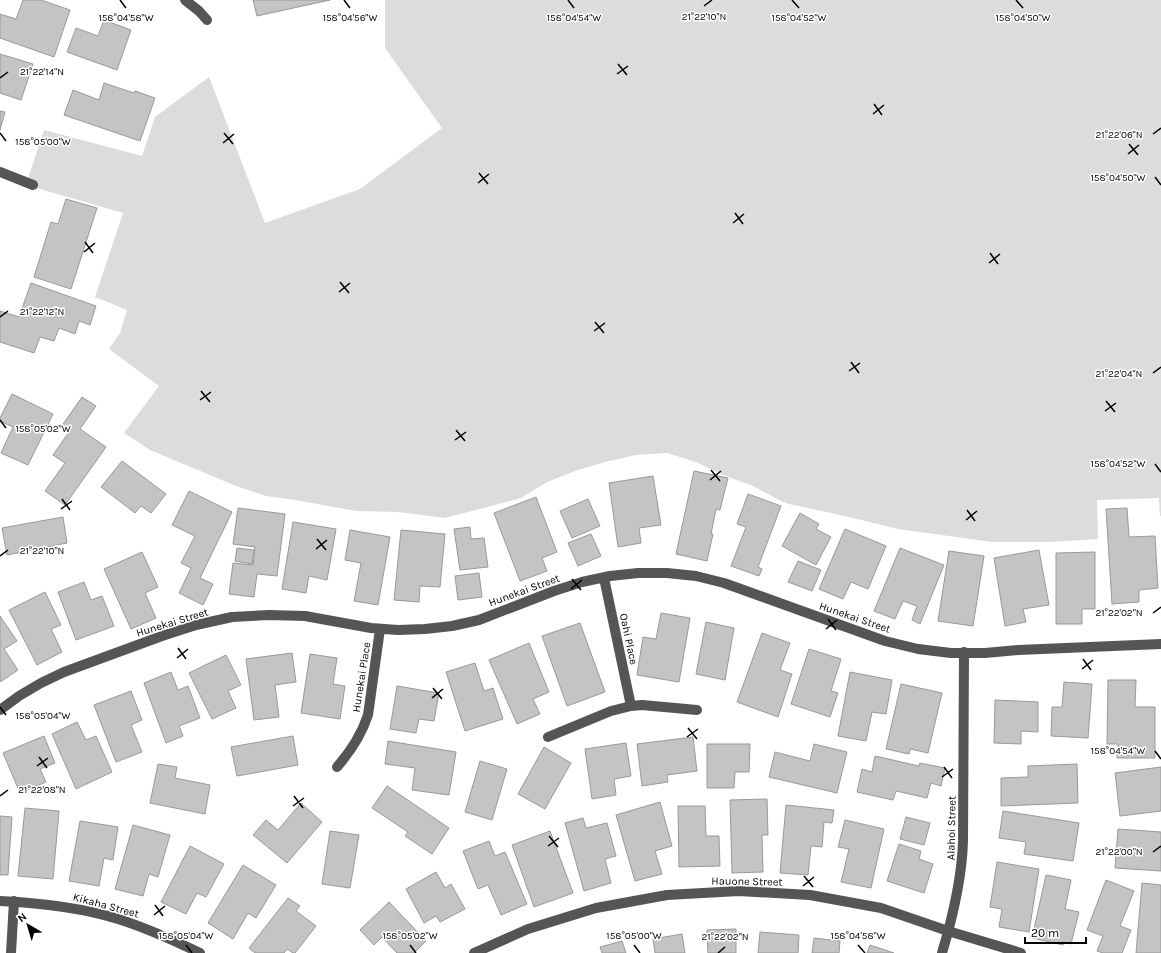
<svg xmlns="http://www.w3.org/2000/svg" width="1161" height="953" font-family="Karla,sans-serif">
	<rect width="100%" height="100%" fill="#fff"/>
	<path fill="#dcdcdc" d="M385,0h776v516h-1l-1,-18 -62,2 1,39 -48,3h-58l-94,-13 -53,-13 -56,-12 -8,-3 -28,-15 -30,-11 -27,-13 -29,-9 -31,2 -31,7 -30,9 -28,11 -26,16 -76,20 -47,-6 -42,-1 -61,-11 -29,-4 -30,-10 -86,-36 -26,-17 35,-47 -50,-37 11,-16 7,-23 -32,-13 28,-84 -97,-28 18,-55 98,26 13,-39 54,-40 56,146 95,-34 82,-61 -57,-80z"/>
	<path fill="#c4c4c4" stroke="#999" d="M23,0h18l29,10 -16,47 -54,-19v-24l16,5z
		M253,0h77l-73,16z
		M104,20l27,10 -14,40 -50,-18 9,-24 22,8z
		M0,54l33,10 -12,36 -21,-7z
		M104,83l30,10 1,-2 20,7 -15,43 -76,-26 9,-25 26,10z
		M0,111l5,1 -5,18z
		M66,199l31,9 -26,81 -37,-12 17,-55 7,2z
		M31,283l65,23 -6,19 -11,-4 -4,13 -16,-6 -5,13 -14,-4 -6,16 -34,-11v-31l19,6z
		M12,394l41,20 -25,51 -27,-12 12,-26 -13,-6v-3z
		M82,397l14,9 -16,23 26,18 -41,58 -20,-14 20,-28 -12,-8 16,-23 -8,-5z
		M122,461l44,33 -15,19 -10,-7 -6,7 -34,-26z
		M694,471l34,7 -8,32 -4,-1 -5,25h2l-6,27 -31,-7z
		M653,476l8,49 -22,3 2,15 -23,4 -9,-64z
		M189,491l43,21 -32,66 13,6 -10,21 -24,-12 12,-25 -10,-5 14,-27 -23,-11z
		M748,494l33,12 -23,61 4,2 -3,7 -28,-10 15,-39 -9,-3z
		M536,497l21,55 -15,6 5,13 -27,10 -26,-68z
		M588,499l12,27 -28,12 -12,-27z
		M238,508l47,6 -8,62 -20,-2 -3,23 -25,-3 4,-31 20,2 2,-18 -22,-3z
		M1127,508l2,29 26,-1 3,52 -19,2v12l-27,2 -6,-95z
		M800,513l19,11 -3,5 15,8 -15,28 -34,-19z
		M63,517l4,26 -60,12 -5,-27z
		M293,522l43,7 -9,51 -18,-4 -3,17 -24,-4z
		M470,527l1,12 13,-1 4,29 -28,3 -6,-41z
		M845,529l41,17 -18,43 -17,-7 -8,17 -24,-10z
		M350,530l40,7 -12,68 -24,-4 7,-38 -16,-3z
		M401,530l44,4 -5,53 -20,-1 -1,16 -25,-2z
		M591,534l10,22 -23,10 -10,-23z
		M237,548l17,2 -2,14 -17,-3z
		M900,548l44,17 -24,59 -8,-4 5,-14 -14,-5 -8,18 -21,-8z
		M1039,550l10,55 -26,4 3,13 -21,4 -11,-68z
		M949,551l35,5 -11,70 -35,-5z
		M142,552l16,35 -13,6 11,25 -25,11 -27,-60z
		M1095,552v57h-13v15h-26v-71z
		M798,561l23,9 -9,21 -24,-9z
		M479,573l3,24 -24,3 -3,-24z
		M84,582l7,18 11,-4 12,30 -38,14 -18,-48z
		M45,592l16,33 -10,4 11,23 -25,13 -28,-55z
		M661,613l29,5 -11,64 -42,-7 6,-38 13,2z
		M0,616l17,25 -13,8 14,21 -18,12z
		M706,622l28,6 -9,52 -29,-6z
		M580,623l25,69 -38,14 -25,-70z
		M762,633l28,10 -10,27 12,4 -14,43 -41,-15z
		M529,643l20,49 -16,7 7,15 -23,10 -28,-64z
		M809,649l32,10 -10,32 7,2 -8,24 -39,-13z
		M292,653l4,29 -21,3 4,32 -25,3 -8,-61z
		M310,654l27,4 -4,26 12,2 -5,33 -39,-6z
		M226,655l15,30 -13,6 8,17 -24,11 -23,-46z
		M475,663l9,28 9,-3 10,31 -38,12 -19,-59z
		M171,672l7,18 10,-4 12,32 -21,8 4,10 -17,7 -22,-60z
		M850,672l42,8 -6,34 -14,-2 -6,29 -28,-5z
		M1108,680h28l-1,27h20v51h-38l1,-14h-11z
		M1064,682l28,2 -4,54 -37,-2 1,-29h10z
		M901,684l41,9 -14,60 -18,-4 -1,5 -23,-5z
		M397,686l42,7 -5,28 -15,-2 -3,14 -26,-4z
		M131,691l11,29 -11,5 11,27 -26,10 -22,-57z
		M995,700l43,2v30l-17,-1v13l-27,-1z
		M77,722l9,18 10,-4 16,36 -36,17 -24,-55z
		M44,736l11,27 -15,6 6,13 -26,11 -17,-40z
		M293,736l5,29 -61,11 -6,-29z
		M693,737l4,34 -30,4 1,7 -26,4 -5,-42z
		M388,741l68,11 -7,43 -37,-5 3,-22 -30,-4z
		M626,743l5,33 -17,3 2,16 -24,4 -7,-50z
		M707,744h43l-1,28h-14l-1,16h-27z
		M814,744l33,8 -10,41 -68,-16 6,-25 35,9z
		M544,747l27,16 -26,46 -27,-15z
		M875,756l44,10 1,-3 25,5 -4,18 -10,-3 -4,15 -31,-7 -3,9 -36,-8 5,-23 10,3z
		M480,761l27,8 -15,51 -27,-8z
		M158,764l19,3 -2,11 35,7 -5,29 -55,-11z
		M1077,764l1,39 -77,3v-28l27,-1v-11z
		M1161,767v44l-41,5 -5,-43z
		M387,786l62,42 -17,26 -27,-18 3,-4 -36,-24z
		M767,799l1,36h-6l1,37 -31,1 -2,-73z
		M660,802l12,44 -17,5 7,23 -27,7 -19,-66z
		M301,803l21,19 -35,41 -34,-28 13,-15 12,10z
		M786,805l48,5 -2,13 -8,-1 -2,25 -11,-1 -3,29 -28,-2z
		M678,806h27l1,30h13l1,30 -41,1z
		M25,808l34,3 -6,68 -35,-3z
		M1003,811l76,12 -6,38 -49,-7 2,-12 -27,-4z
		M0,816l12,1 -4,58h-8z
		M906,817l24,6 -6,22 -24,-6z
		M583,818l3,10 21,-5 9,33 -11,3 6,24 -27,8 -19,-68z
		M845,820l39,9 -13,59 -30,-6 8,-33 -11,-2z
		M80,821l38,6 -5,33 -9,-2 -5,28 -30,-5z
		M133,825l37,10 -12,42 -9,-3 -6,22 -28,-7z
		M1118,829l43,3v39l-46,-3z
		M330,831l29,4 -9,53 -28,-4z
		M550,831l23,62 -39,14 -22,-62z
		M489,841l6,15 10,-4 22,52 -26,11 -13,-30 -10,4 -15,-38z
		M899,844l22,7 -2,8 14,5 -9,29 -37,-12z
		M190,846l34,18 -18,33 -9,-4 -11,21 -25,-12z
		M997,862l42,7 -10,63 -30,-5 3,-18 -12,-2z
		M243,865l33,20 -20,33 -8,-5 -15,26 -25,-16z
		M436,872l9,16 6,-4 14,25 -25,13 -4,-6 -12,7 -18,-34z
		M1046,875l25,5 -6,29 14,3 -8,32 -7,-2 -1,3 -31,-7z
		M1106,880l28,11 -14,35 11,4 -9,23h-19l-6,-2 6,-15 -16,-6z
		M1142,883l19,2v68h-25z
		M288,898l12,8 -4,5 20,15 -21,27h-2l-6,-4 -3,4h-29l-6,-5z
		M389,902l37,39 -12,12h-17l-15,-16 -8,8 -14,-15z
		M736,929v24h-28l-1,-23z
		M760,932l39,3 -1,18h-40z
		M682,934l3,19h-30l-2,-14z
		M814,938l26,3 -1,12h-27z
		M622,941l4,12h-24l-2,-6z
		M870,945l24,8h-27z"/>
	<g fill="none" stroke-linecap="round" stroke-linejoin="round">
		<path stroke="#555" stroke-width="10" d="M185,0l14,11 8,9
			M0,172l33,13
			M604,578l27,128
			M0,710l19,-14 22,-13 23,-11 98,-36 34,-11 36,-8 37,-2 36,1 66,12 27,2 27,-1 27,-3 27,-6 75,-29 28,-9 28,-6 28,-3h29l29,3 28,7 161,58 33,8 33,4h34l33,-3 143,-6
			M548,737l63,-26 20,-5 11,-1 55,5
			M337,767c14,-16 24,-31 31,-52l12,-86
			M0,901c40,2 80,6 118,18 29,9 55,21 82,34
			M11,953l3,-52
			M474,953l54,-24 68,-21 71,-13 72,-4 71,4 71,13 67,23 73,22
			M942,953c11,-37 20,-74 21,-112l1,-189"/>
	</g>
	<path fill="none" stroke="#000" stroke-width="1.5" d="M120,0l6,8M344,0l6,8M568,0l6,8M792,0l7,8M1016,0l7,8M704,6l8,-6M618,64l9,11M617,74l11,-8M0,78l8,-6M874,104l8,11M873,114l11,-9M0,133l6,8M224,133l9,11M1153,134l8,-6M223,143l11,-9M1129,144l9,11M1128,154l11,-9M479,173l9,11M1155,177l6,8M478,183l11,-9M735,213l8,11M733,223l11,-9M85,242l8,11M84,252l11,-9M990,253l8,11M989,263l11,-9M340,282l9,11M339,292l11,-9M0,317l8,-6M595,322l9,11M594,331l11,-8M851,362l8,11M849,371l11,-8M1153,373l8,-6M201,391l9,11M200,400l11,-8M1106,401l9,11M1105,411l11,-8M0,420l6,8M456,430l9,11M455,440l11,-8M1155,464l6,8M711,470l9,11M710,480l11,-9M62,499l8,11M61,509l11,-8M967,510l8,11M966,520l11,-9M317,539l9,11M316,549l11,-9M0,556l8,-6M572,579l9,11M571,589l11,-9M1153,613l8,-6M828,619l8,11M826,629l11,-9M178,648l8,11M177,658l11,-9M1083,659l8,11M1082,669l11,-9M433,688l9,11M432,698l11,-9M0,707l6,8M688,728l9,11M687,737l11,-8M1155,751l6,8M39,757l8,11M37,766l11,-8M944,767l8,11M942,777l11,-8M0,796l8,-6M294,796l9,12M293,806l11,-8M549,836l9,11M548,846l11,-8M1153,852l8,-6M804,876l9,11M803,886l11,-9M155,905l8,11M154,915l11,-9M186,945l6,8M410,945l6,8M634,945l6,8M858,945l7,8M718,953l7,-6"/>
	<g text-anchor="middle" stroke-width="3" stroke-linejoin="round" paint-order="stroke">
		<g font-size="11" fill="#000" stroke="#fff">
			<text transform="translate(524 590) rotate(-20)" y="4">Hunekai Street</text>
			<text transform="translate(855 617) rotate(19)" y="4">Hunekai Street</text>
			<text transform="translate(172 622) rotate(-17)" y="4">Hunekai Street</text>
			<text transform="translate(629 639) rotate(78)" y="4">Oahi Place</text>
			<text transform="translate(361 677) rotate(-81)" y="4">Hunekai Place</text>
			<text transform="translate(951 828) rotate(-89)" y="4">Alahoi Street</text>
			<text transform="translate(747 881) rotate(1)" y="4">Hauone Street</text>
			<text transform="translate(106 905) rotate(15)" y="4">Kikaha Street</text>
		</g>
	</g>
	<g font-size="10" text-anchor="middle" fill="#000" stroke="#fff" stroke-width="3" stroke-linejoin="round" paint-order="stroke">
		<text x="704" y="20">21°22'10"N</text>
		<text x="350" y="21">158°04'56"W</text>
		<text x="126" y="21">158°04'58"W</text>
		<text x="574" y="21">158°04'54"W</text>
		<text x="799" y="21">158°04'52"W</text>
		<text x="1023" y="21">158°04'50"W</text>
		<text x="42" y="75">21°22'14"N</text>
		<text x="1119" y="138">21°22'06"N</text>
		<text x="43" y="145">158°05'00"W</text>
		<text x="1118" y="181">158°04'50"W</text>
		<text x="42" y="315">21°22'12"N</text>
		<text x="1119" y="377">21°22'04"N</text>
		<text x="43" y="432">158°05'02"W</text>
		<text x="1118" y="467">158°04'52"W</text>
		<text x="42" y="554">21°22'10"N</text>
		<text x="1119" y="616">21°22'02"N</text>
		<text x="43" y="719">158°05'04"W</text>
		<text x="1118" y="754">158°04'54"W</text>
		<text x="42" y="793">21°22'08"N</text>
		<text x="1119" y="855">21°22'00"N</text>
		<text x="186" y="939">158°05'04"W</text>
		<text x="410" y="939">158°05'02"W</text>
		<text x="634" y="939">158°05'00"W</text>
		<text x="858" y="939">158°04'58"W</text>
		<text x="725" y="940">21°22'02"N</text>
	</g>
	<g transform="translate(28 925) rotate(322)" stroke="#ffffff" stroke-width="3" paint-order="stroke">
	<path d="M0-3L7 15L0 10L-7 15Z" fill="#000000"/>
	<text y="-6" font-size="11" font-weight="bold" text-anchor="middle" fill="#000000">N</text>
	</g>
	<path d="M1025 937v6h61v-6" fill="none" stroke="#000000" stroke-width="2"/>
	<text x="1031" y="937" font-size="12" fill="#000000" stroke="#ffffff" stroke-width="3" paint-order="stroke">20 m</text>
</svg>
